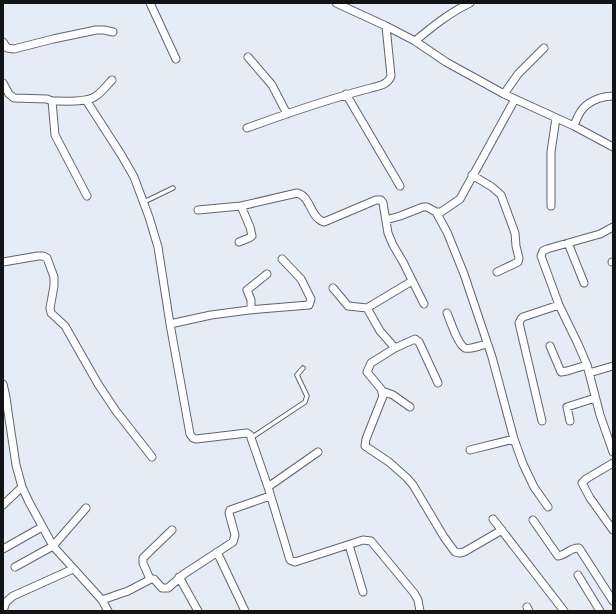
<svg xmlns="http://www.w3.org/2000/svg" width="616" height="614" font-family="'DejaVu Sans',sans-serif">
	<rect width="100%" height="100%" fill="#e6ecf6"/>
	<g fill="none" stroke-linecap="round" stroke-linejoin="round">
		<g stroke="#60656d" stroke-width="5.5">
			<path id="lane" d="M144,202l29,-14
				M251,438l54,-36 2,-6 -10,-21 6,-7"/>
		</g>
		<g stroke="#60656d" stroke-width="9">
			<path id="street" d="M150,3l26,56
				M336,3l50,23 29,15 31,21 58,32 70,32 39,21
				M415,41c17,-14 34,-28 55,-38
				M3,42l4,6 7,1 39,-10 43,-9h8l9,2
				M248,57l24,28 15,29
				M3,83l6,11 5,4 33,1 5,2 3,34 32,61
				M346,94l54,92
				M504,94l14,-20 26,-26
				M86,100l36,56 12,21 15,40 9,30 12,77 20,110 3,4 3,1 51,-6 3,2 18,52 22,73 5,2 68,-22 8,1 43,52 4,7 2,11
				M52,101c11,0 35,2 44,-5 6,-4 11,-11 16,-16
				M574,126c5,-15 11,-23 26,-28 4,-1 8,-2 13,-2
				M247,128c41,-15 82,-29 124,-40 7,-2 17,-3 20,-12l-5,-50
				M472,175l20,12 9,8 14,38 1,13 3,12 -1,4 -21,10
				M551,206v-54l5,-34
				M198,210l43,-4 56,-13c14,3 13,25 27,29l52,-22h5l2,3 5,30 5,12 10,17 21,42
				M436,212l11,20 17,42 28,83 22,82 9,25 11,23 14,20
				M386,220l14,-4 23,-9h4l9,5h5l19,-13 55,-100
				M613,227l-13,7 -53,15 -4,2 -2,5 18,49 19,39 9,21 13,50 13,37
				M239,242l10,-4 3,-2 -2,-9 -9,-21
				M568,243l16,40
				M3,262l35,-6h5l4,2 7,19v9l-4,22 1,5 14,13 33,58 18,27 36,46
				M612,262h1
				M333,288l15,18 19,2 45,-27
				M367,308l13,23 15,17
				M251,309v-9l-4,-10 20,-16
				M447,313c3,7 11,32 18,35 5,2 16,-3 22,-4
				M170,324l41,-9 38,-5 60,-5 2,-6 -10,-20 -19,-20
				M550,346l11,26 6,-1 20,-6
				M589,373l24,-7
				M438,383l-19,-41 -4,-3 -20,9 -24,15 -4,9 14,17 2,7 -17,43 -1,7 24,16 18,16 6,7 31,52 11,15 4,1 5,-1 38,-22
				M3,384l3,13 2,15 8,53 6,22 7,15 24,44 49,54 6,11
				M382,391l11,4 17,12
				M542,421l-23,-98 2,-4 2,-2 36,-12
				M570,421l-3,-14 28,-9
				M470,450l44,-11
				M613,463l-27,16 -4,4 8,15 23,32
				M268,487l50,-35
				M3,505l19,-18
				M493,519l71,92
				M533,520l25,36c8,-1 13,-9 21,-8l34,53
				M349,545l14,47
				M3,549l39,-22
				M217,552l28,59
				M15,567l38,-21 33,-38
				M578,575l22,36
				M179,577l19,34
				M150,579l-7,-16v-5l29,-28
				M102,600l26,-9 23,-12h3l8,9h6l16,-14 49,-32 2,-7 -6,-22 1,-3 40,-14
				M527,607l2,4
				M3,611l3,-9 7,-6 60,-27"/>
		</g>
		<use href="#lane" stroke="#fff" stroke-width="3.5"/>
		<use href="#street" stroke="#fff" stroke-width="7"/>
	</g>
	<rect width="616" height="614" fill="none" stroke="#111316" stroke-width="8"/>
</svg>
